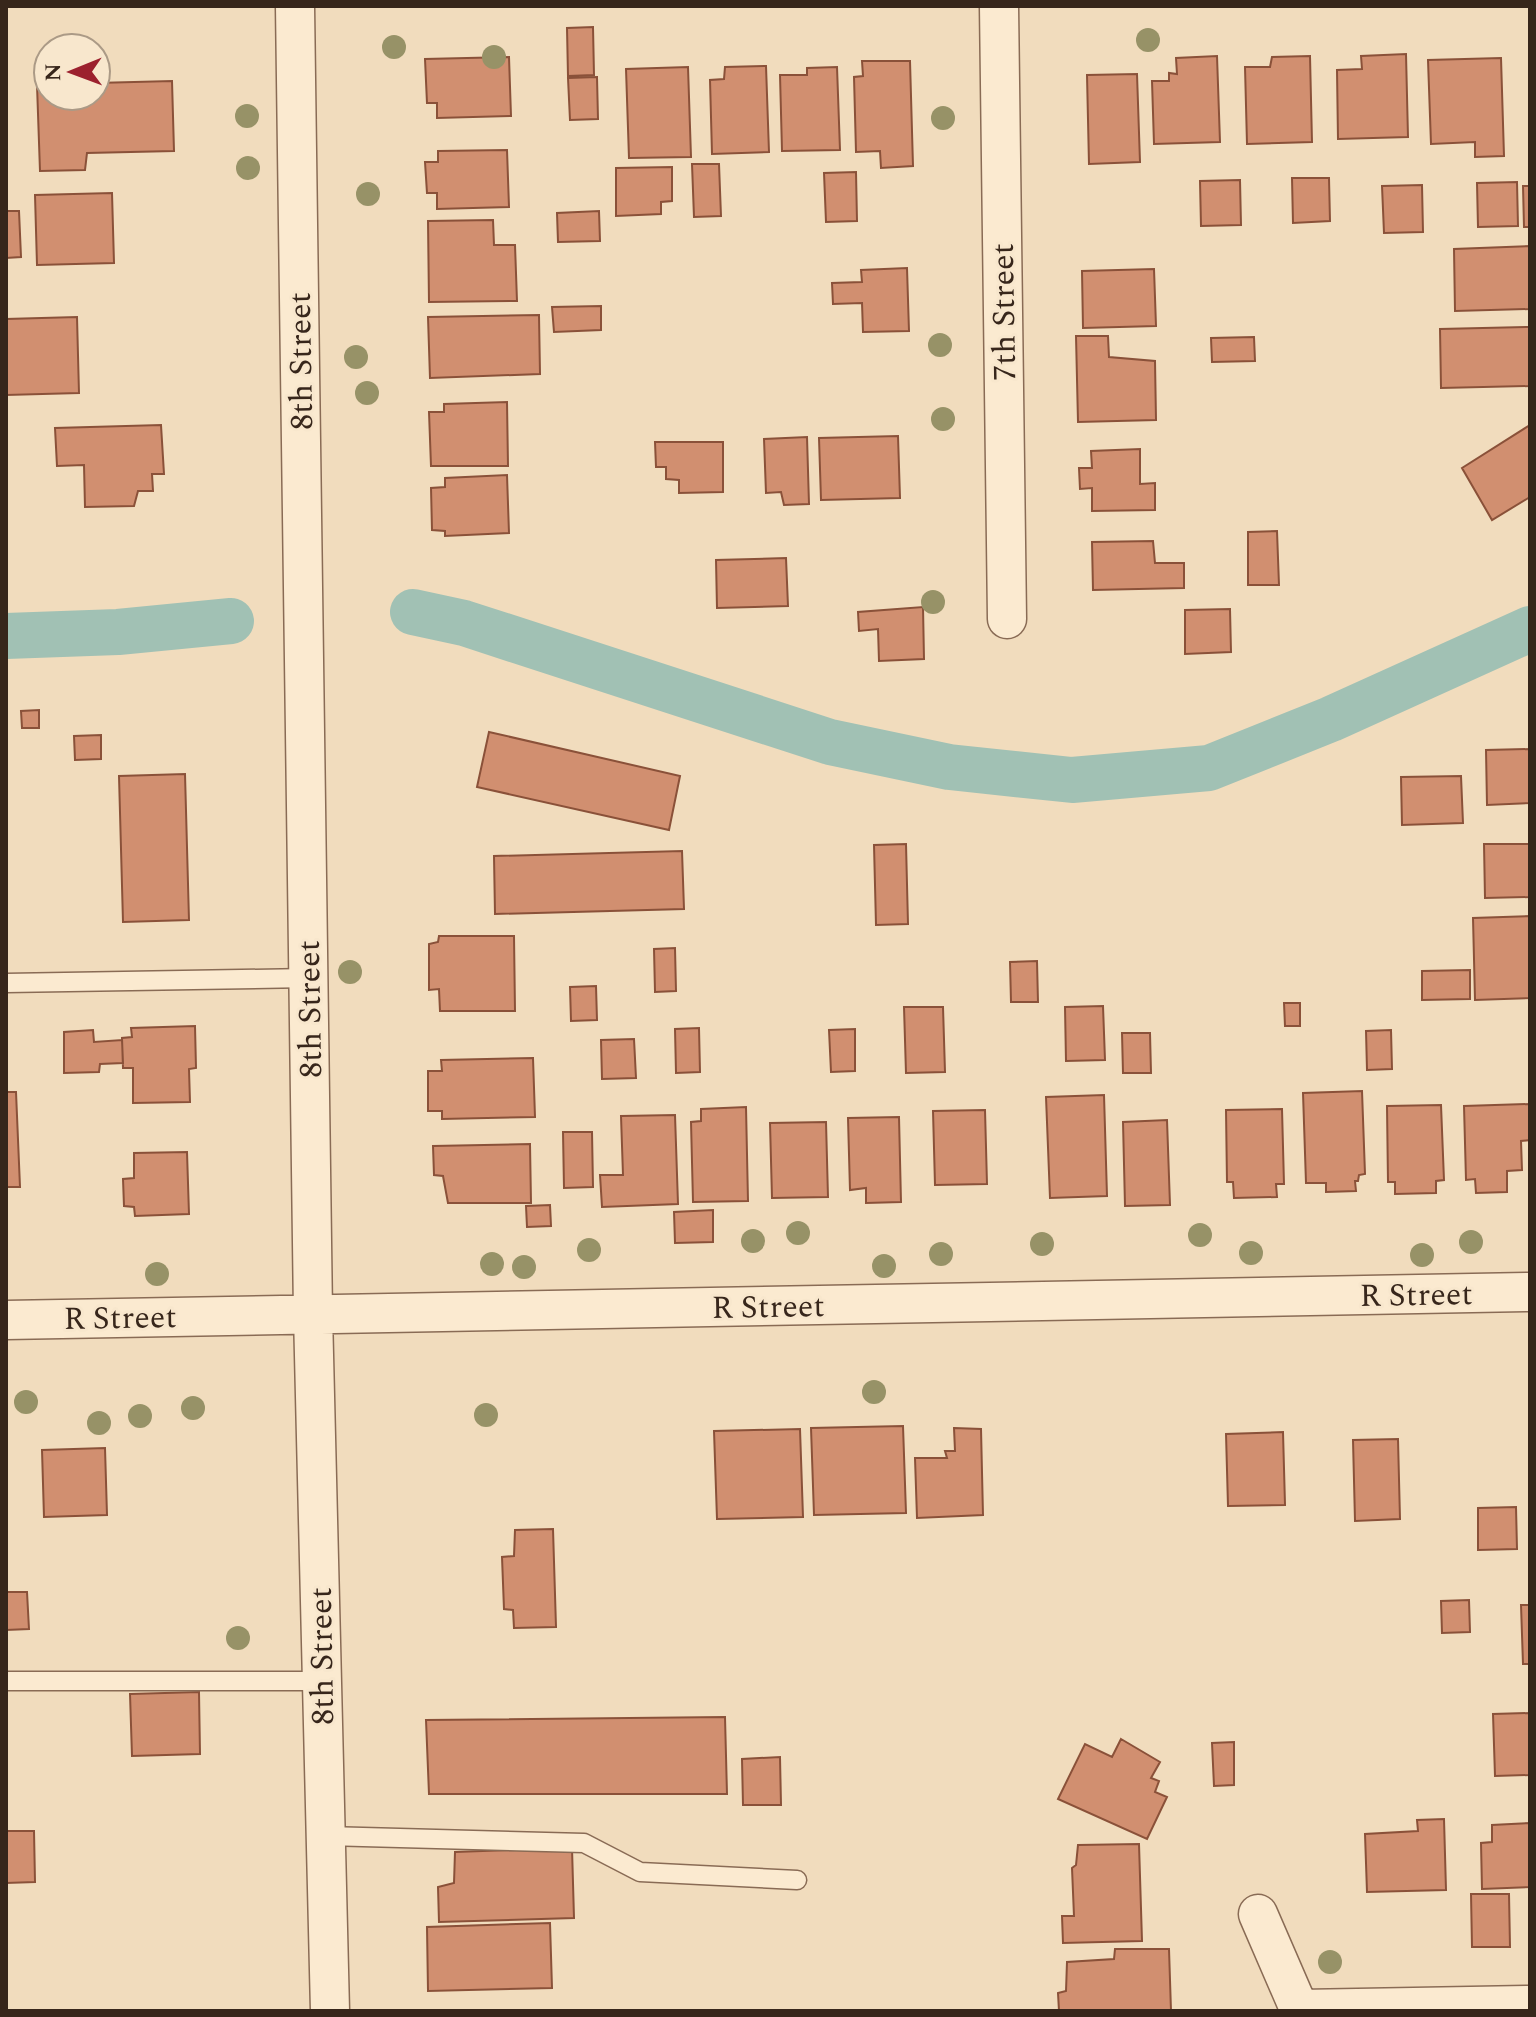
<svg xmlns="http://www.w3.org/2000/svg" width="1536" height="2017" font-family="Spectral,serif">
	<rect width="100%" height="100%" fill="#f1dcbd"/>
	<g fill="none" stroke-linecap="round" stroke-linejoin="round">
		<path stroke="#a1c1b4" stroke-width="46" d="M413,612l51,11 366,119 119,25 123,13 137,-12 122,-49 199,-90
			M6,636l112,-4 113,-11"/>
	</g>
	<path fill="#d18f70" stroke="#8a5139" stroke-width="2" d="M593,27l1,48 -26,1 -1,-48z
		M1406,54l2,83 -70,2 -1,-69 25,-1 -1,-13z
		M1217,56l3,86 -66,2 -2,-63h17v-8l8,1 -1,-16z
		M1310,56l2,86 -65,2 -2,-77h25l2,-10z
		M509,57l2,59 -74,2v-15h-10l-2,-44z
		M1501,58l3,98 -29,1v-15l-44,2 -3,-84z
		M862,61h48l3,105 -32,2 -1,-17 -24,1 -2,-75 9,-1z
		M766,66l3,86 -57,2 -2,-74 14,-1 1,-12z
		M688,67l3,90 -62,1 -3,-89z
		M837,67l3,83 -58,1 -2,-76h27v-7z
		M1137,74l3,88 -51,2 -2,-89z
		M597,77l1,42 -28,1 -2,-42z
		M172,81l2,70 -87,2 -2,17 -45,1 -3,-86 11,-1v12h48v-13z
		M507,150l2,57 -72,2v-16h-10l-2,-31h13v-11z
		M692,164h27l2,52 -27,1z
		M672,167v34l-11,1v12l-45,2v-48z
		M856,172l1,49 -31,1 -2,-49z
		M1292,178h37l1,43 -37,2z
		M1240,180l1,45 -40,1 -1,-45z
		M1517,182l1,44 -40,1 -1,-44z
		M1422,185l1,47 -39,1 -2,-47z
		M1523,186h7v41h-6z
		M112,193l2,70 -77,2 -2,-70z
		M6,211h13l2,46 -15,1z
		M599,211l1,30 -42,1 -1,-29z
		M493,220l1,25h21l2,56 -88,1 -1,-81z
		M1530,246v63l-75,2 -1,-62z
		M907,268l2,63 -46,1 -1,-29 -29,1 -1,-21 30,-1 -1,-12z
		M1154,269l2,57 -73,2 -1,-57z
		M601,306v24l-47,2 -2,-25z
		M539,315l1,59 -110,4 -2,-61z
		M77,317l2,76 -73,2v-76z
		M1529,327l1,59 -89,2 -1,-59z
		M1076,336h32l1,21 46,4 1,59 -78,2z
		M1254,337l1,24 -43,1 -1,-24z
		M507,402l1,64h-77l-2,-54h15v-8z
		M161,425l3,49h-12l1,17h-15l-4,15 -49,1 -1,-42 -27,1 -2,-38z
		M1530,425v72l-38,23 -30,-52z
		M898,436l2,62 -79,2 -2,-62z
		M807,437l2,67 -25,1 -3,-13 -15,1 -2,-54z
		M655,442h68v50l-44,1v-13l-13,-1v-12h-10z
		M1140,449v35l15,-1v27l-63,1v-23l-12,1 -1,-21h13l-1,-17z
		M507,475l2,58 -64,3v-5l-13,-1 -1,-42 14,-1v-9z
		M1277,531l2,54h-31v-53z
		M1153,541l2,22h29v25l-91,2 -1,-48z
		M786,558l2,48 -71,2 -1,-48z
		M923,607l1,52 -45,2 -1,-32 -19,2 -1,-19z
		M1230,609l1,43 -46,2v-44z
		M39,710v18h-17l-1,-17z
		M489,732l191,44 -11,54 -192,-43z
		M101,735v24l-26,1 -1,-24z
		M1530,749v54l-43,2 -1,-55z
		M185,774l4,146 -66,2 -4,-146z
		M1461,776l2,47 -61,2 -1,-48z
		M906,844l2,80 -32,1 -2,-80z
		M1484,844h46v53l-45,1z
		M682,851l2,58 -189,5 -1,-58z
		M1530,916v82l-55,2 -2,-82z
		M439,936h75l1,75h-75l-1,-22 -10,1v-46l9,-2z
		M675,948l1,43 -21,1 -1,-43z
		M1037,961l1,41h-27l-1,-40z
		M1470,970v29l-48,1v-29z
		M596,986l1,34 -26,1 -1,-34z
		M1284,1003h16v23h-15z
		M1103,1006l2,54 -39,1 -1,-54z
		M904,1007h39l2,65 -39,1z
		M195,1026l1,42 -7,1 1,33 -57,1v-35h-10l-1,-30 10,-1 -1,-9z
		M699,1028l1,44 -24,1 -1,-44z
		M855,1029v42l-24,1 -2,-42z
		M93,1030l1,12 28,-2 1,23 -23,1 -1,8 -35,1v-41z
		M1391,1030l1,39 -25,1 -1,-39z
		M1122,1033h28l1,40h-28z
		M634,1039l2,39 -34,1 -1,-39z
		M533,1058l2,59 -93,2v-8h-14v-40h14l-1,-11z
		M1362,1091l3,83 -6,1 -1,6h-3l1,10 -30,1v-9h-20l-3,-90z
		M6,1092h10l4,95h-14z
		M1104,1095l3,101 -57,2 -4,-101z
		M1530,1104v36l-9,1 1,29 -15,1v21l-31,1 -1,-14 -9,1 -2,-74z
		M1441,1105l3,75 -8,1v12l-41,1v-12h-7l-1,-76z
		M746,1107l2,94 -55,1 -2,-80 10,-1v-12z
		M1282,1109l2,75h-8l1,13 -43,1 -1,-16h-6l-1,-72z
		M985,1110l2,74 -52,1 -2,-74z
		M675,1115l3,89 -76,3 -2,-32h23l-2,-59z
		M899,1117l2,85 -35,1v-15l-16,2 -2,-72z
		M1167,1120l3,85 -45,1 -2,-84z
		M826,1122l2,75 -56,1 -2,-75z
		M563,1132h29l1,55 -29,1z
		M530,1144l1,59h-83l-5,-27 -9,-1 -1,-29z
		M187,1152l2,62 -54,2 -1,-9 -10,-1 -1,-27 11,-1v-25z
		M550,1205l1,21 -24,1 -1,-21z
		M713,1210v32l-38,1 -1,-31z
		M903,1426l3,87 -92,2 -3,-87z
		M954,1428l27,1 2,86 -66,3 -2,-60h32l-2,-7h10z
		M800,1429l3,88 -86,2 -3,-88z
		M1283,1432l2,73 -57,1 -2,-72z
		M1398,1439l2,80 -45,2 -2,-81z
		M105,1448l2,67 -63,2 -2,-67z
		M1516,1507l1,42 -39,1v-42z
		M553,1529l3,98 -42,1 -1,-18 -9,-1 -2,-52 12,-1 1,-26z
		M6,1592h21l2,37 -23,1z
		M1469,1600l1,32 -28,1 -1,-32z
		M1521,1605h9v59h-7z
		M199,1692l1,62 -68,2 -2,-62z
		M1530,1713v62l-35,1 -2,-62z
		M725,1717l2,77h-298l-3,-74z
		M1121,1739l39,23 -9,16 8,3 -4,11 12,5 -20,42 -89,-40 27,-55 27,13z
		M1234,1742v43l-20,1 -2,-43z
		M780,1757l1,48h-38l-1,-46z
		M1444,1819l2,71 -79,2 -2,-58 53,-3 -1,-11z
		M1530,1823v64l-48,2 -1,-46 11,-1v-17z
		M6,1831h28l1,51 -29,1z
		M1139,1844l3,97 -79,2 -1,-27h12l-2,-48 4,-3 2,-20z
		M572,1848l2,70 -135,4 -1,-35 16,-4 1,-31z
		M1471,1894h38l1,53h-38z
		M550,1923l2,65 -124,3 -1,-64z
		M1115,1949h54l2,62h-112l-1,-18 8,-2 1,-29 47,-3z"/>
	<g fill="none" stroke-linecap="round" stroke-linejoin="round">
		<g stroke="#896b55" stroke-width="21">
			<path id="lane" d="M6,983l303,-5
				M6,1681h316
				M326,1836l258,7 56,29 157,8"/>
		</g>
		<g stroke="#896b55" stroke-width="41">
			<path id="street" d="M295,6l18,1308 17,697
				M999,6l8,613
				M6,1320l1524,-28
				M1258,1914l42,97
				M1301,2009l229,-4"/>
		</g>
		<use href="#lane" stroke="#fbead0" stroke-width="18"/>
		<use href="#street" stroke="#fbead0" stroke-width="38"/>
	</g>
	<g fill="#979267">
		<circle cx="1148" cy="40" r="12"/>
		<circle cx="394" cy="47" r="12"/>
		<circle cx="494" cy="57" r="12"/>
		<circle cx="247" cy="116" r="12"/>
		<circle cx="943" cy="118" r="12"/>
		<circle cx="248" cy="168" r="12"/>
		<circle cx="368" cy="194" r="12"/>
		<circle cx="940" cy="345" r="12"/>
		<circle cx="356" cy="357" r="12"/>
		<circle cx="367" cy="393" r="12"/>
		<circle cx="943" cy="419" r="12"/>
		<circle cx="933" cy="602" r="12"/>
		<circle cx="350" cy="972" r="12"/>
		<circle cx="798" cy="1233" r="12"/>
		<circle cx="1200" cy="1235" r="12"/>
		<circle cx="753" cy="1241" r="12"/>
		<circle cx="1471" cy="1242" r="12"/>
		<circle cx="1042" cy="1244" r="12"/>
		<circle cx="589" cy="1250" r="12"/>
		<circle cx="1251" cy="1253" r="12"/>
		<circle cx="941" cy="1254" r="12"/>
		<circle cx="1422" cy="1255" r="12"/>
		<circle cx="492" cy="1264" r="12"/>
		<circle cx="884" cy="1266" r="12"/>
		<circle cx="524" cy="1267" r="12"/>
		<circle cx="157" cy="1274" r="12"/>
		<circle cx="874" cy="1392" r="12"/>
		<circle cx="26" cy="1402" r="12"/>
		<circle cx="193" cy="1408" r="12"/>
		<circle cx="486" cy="1415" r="12"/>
		<circle cx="140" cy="1416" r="12"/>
		<circle cx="99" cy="1423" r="12"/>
		<circle cx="238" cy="1638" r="12"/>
		<circle cx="1330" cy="1962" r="12"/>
	</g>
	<g text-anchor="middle" stroke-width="6" stroke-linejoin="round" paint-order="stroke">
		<g font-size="32" fill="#37261b" stroke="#f8e7cd">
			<text transform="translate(1003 312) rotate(-91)" y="11">7th Street</text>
			<text transform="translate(300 361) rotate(-91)" y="11">8th Street</text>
			<text transform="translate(309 1009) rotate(-91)" y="11">8th Street</text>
			<text transform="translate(1416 1294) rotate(-1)" y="11">R Street</text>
			<text transform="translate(768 1306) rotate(-1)" y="11">R Street</text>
			<text transform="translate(120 1317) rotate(-1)" y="11">R Street</text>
			<text transform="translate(321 1656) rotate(-91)" y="11">8th Street</text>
		</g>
	</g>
	<rect width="1536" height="2017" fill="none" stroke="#37261b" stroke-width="16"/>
	<g transform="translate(72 72) rotate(269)"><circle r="38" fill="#f8e7cd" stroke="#ab9a86" stroke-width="2"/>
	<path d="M0-6L14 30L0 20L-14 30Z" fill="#9c212e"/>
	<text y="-12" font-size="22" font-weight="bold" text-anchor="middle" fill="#37261b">N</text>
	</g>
</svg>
